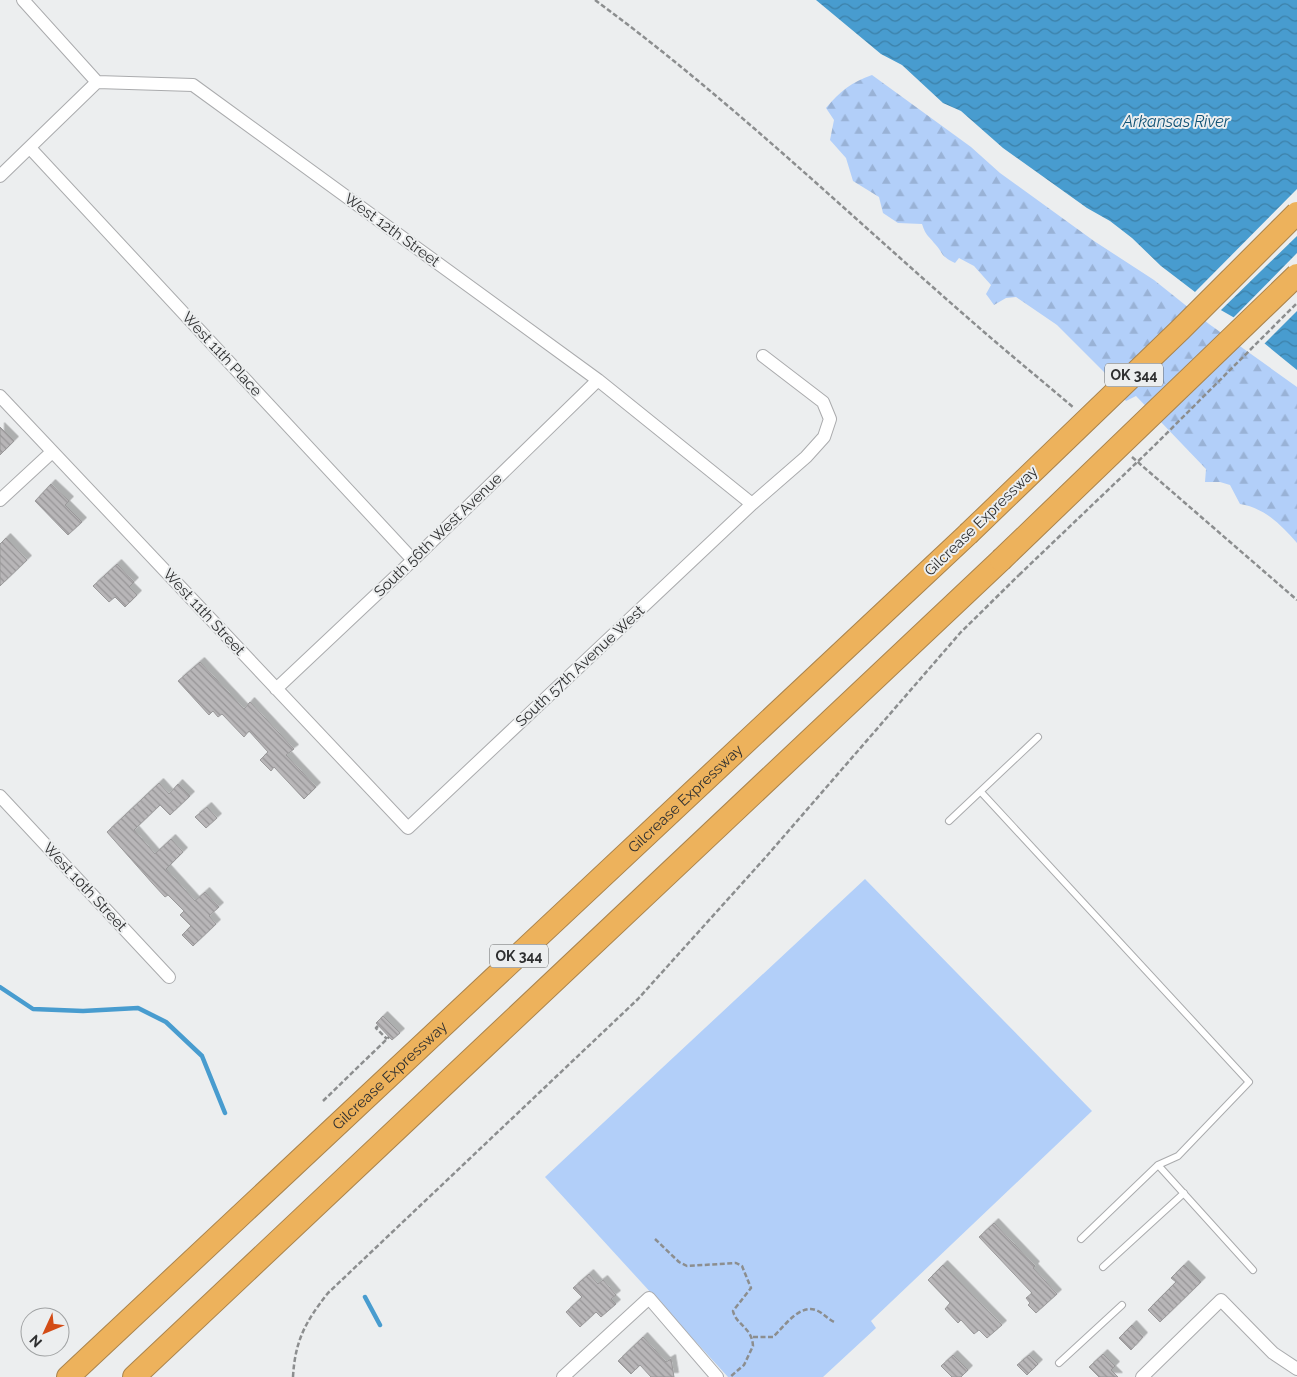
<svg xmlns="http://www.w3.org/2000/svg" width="1297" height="1377" font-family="Raleway,sans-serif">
	<defs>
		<pattern id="forest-firs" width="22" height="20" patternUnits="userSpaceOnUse" patternTransform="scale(1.25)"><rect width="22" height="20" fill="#b2cff9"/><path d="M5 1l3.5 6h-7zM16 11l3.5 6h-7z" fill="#99b2d6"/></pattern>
		<pattern id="water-waves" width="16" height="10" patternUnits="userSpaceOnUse" patternTransform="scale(1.25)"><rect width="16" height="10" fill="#489ccf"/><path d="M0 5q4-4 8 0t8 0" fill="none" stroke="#3c80a8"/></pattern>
		<pattern id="building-back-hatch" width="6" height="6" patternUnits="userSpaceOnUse" patternTransform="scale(1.25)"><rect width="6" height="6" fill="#b8b6b8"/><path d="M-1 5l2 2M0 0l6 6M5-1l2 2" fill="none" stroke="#969496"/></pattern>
		<filter id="shadow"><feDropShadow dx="4.5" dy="-4.5" stdDeviation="0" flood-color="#0004"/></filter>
	</defs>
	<rect width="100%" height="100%" fill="#eceeef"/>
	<path fill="#b2cff9" d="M865,879l227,232 -221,210 5,7 -53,49h-95l-183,-200z"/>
	<path fill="url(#forest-firs)" d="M872,75l99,72 29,26 94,68 60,39 55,44 88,63v156c-16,-18 -32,-35 -57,-39l-10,-19 -10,-3h-15l1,-13 -70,-73 -10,5 -10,-11 -12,-18 -47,-47 -41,-28 -10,1 -12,7 -8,-11 5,-9 -17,-19 -15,-8 -4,5c-16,-8 -10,-8 -20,-19 -7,-9 -9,-8 -13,-20l-24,-1 -15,-10 -4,-16 -26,-16 -7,-23 -16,-18 4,-20 -8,-12c14,-17 26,-26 46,-33z"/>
	<path fill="url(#water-waves)" d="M816,0h481v370l-49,-40 -8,-9 -28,-16 -51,-39 -29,-28 -22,-17 -23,-13 -84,-60 -42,-37 -18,-8 -41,-38 -21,-11z"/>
	<path fill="#eceeef" d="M1297,189v47l-77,75 -9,-4 -17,-14z
		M1297,253v58l-34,34 -31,-26z"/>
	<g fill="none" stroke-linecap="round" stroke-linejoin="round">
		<path stroke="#489ccf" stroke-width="4.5" d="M0,987l33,22 50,2 55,-3 28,14 36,34 23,57
			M365,1297l15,28"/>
	</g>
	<path fill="url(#building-back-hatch)" stroke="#9a999a" filter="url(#shadow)" d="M0,427l14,14 -14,14z
		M51,484l18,17 -4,4 17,17 -14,13 -33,-34z
		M6,538l21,22 -27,26v-42z
		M117,564l17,18 -5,5 8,8 -12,12 -10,-10 -6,5 -16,-16z
		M200,662l44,47 6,-7 44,47 -8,6 30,32 -12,12 -30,-32 -3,4 -11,-11 8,-8 -19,-21 -5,6 -22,-23 -4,3 -5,-6 -4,4 -31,-34z
		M159,783l10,11 9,-10 12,12 -20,19 -10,-10 -26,25 21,24 16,-15 12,13 -17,17 29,32 10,-9 14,15 -10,9 7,8 -23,22 -11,-11 9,-9 -11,-11 4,-4 -16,-16 -3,2 -12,-13 -46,-52z
		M207,807l10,11 -11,10 -11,-11z
		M383,1016l17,17 -8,7 -16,-17z
		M994,1223l41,43 -2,2 24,26 -21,19 -8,-8 2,-2 -4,-5 6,-5 -53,-56z
		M943,1265l59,60 -15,13 -8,-8 -5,4 -13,-14 -3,3 -13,-14 5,-6 -22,-23z
		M1184,1265l17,17 -41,40 -12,-12 28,-28 -5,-4z
		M589,1274l9,10 5,-4 13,15 -5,4 5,5 -15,13 -5,-5 -16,15 -14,-15 16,-15 -9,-9z
		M1132,1325l11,12 -12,13 -12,-12z
		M643,1337l23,25 5,-3 3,18h-23l-11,-12 -9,9 -13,-13z
		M1103,1354l12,12 -4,4 7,7h-19l-10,-10z
		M953,1355l15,15 -7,7h-9l-11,-11z
		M1029,1355l9,9 -11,11 -10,-10z"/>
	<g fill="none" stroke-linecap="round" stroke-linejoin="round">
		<g stroke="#aaabad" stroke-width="8">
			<path id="service" d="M981,792l268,290 -71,74 -20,9
				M949,821l89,-84
				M1081,1239l77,-74 95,105
				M1103,1267l81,-74
				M1059,1363l63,-58"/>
		</g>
		<g stroke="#aaabad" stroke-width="14">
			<path id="minor" d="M23,0l74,82 96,3 405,295 154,124
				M30,148l383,412
				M0,176l97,-94
				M0,396l408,432 344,-324 54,-47 18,-20 6,-18 -7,-17 -60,-46
				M0,500l52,-48
				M276,689l137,-129 185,-180
				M0,796l169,181
				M563,1377l86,-79 68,79
				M1142,1377l79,-77 52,53 24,16"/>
		</g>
		<g stroke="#aa844d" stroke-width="24">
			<g id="motorway">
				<path id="s1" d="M68,1377l900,-843"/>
				<path d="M134,1377l867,-817"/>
			</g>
		</g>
		<path stroke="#8c8e8f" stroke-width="2.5" stroke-dasharray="5 2.5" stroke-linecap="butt" d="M595,0c132,97 250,211 373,318 35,31 71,60 106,90
			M1132,457l165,143
			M378,1026l-2,2 11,11
			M323,1101l66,-64
			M655,1239l24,23 8,4 49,-3 6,3 9,22 -18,23c3,14 19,16 20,35l-9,19 -14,12
			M753,1337h20c11,-10 27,-35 45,-26 6,3 10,8 16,11
			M293,1377c2,-37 13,-56 35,-84l310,-294 127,-141 196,-226 58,-57"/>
		<use href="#service" stroke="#fff" stroke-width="6"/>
		<use href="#minor" stroke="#fff" stroke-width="12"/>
		<use href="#motorway" stroke="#edb25c" stroke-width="22"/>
		<g stroke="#aa844d" stroke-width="24" stroke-linecap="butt">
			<path id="motorway-bridge" d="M968,534l213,-205 116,-116
				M1001,560l296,-285"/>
		</g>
		<path stroke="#8c8e8f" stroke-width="2.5" stroke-dasharray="5 2.5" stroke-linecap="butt" d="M1019,575l135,-129 143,-143"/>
		<use href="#motorway-bridge" stroke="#edb25c" stroke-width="22"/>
	</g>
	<g text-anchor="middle" stroke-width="4" stroke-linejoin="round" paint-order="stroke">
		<g fill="#eceeef" stroke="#676869" stroke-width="1">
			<rect x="1105" y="363.5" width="58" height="23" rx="4"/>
			<rect x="490" y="944.5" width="58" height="23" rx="4"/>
		</g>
		<g font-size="14" font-weight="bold" fill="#2e2f30">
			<text x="1134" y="380">OK 344</text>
			<text x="519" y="961">OK 344</text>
		</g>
		<g font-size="15" fill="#2e2f30" stroke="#eceeef">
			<text transform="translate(392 230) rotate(36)" y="5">West 12th Street</text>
			<text transform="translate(222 354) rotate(47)" y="5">West 11th Place</text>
			<text transform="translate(981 521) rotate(-44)" y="5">Gilcrease Expressway</text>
			<text transform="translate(438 535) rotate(-44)" y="5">South 56th West Avenue</text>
			<text transform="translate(204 612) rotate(47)" y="5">West 11th Street</text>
			<text transform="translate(580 666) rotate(-43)" y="5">South 57th Avenue West</text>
			<text dy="5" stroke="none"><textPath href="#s1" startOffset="846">Gilcrease Expressway</textPath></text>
			<text transform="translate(85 887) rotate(47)" y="5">West 10th Street</text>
			<text dy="5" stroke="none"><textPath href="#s1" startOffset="441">Gilcrease Expressway</textPath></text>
		</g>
		<g font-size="16" font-style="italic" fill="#125375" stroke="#eceeef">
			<text x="1176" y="127">Arkansas River</text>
		</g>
	</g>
	<g transform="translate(45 1332) rotate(226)"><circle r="24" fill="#eceeef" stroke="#a0a2a3"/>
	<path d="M0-4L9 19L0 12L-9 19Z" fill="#d34c16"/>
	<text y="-8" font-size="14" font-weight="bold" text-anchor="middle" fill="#2e2f30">N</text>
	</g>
</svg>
